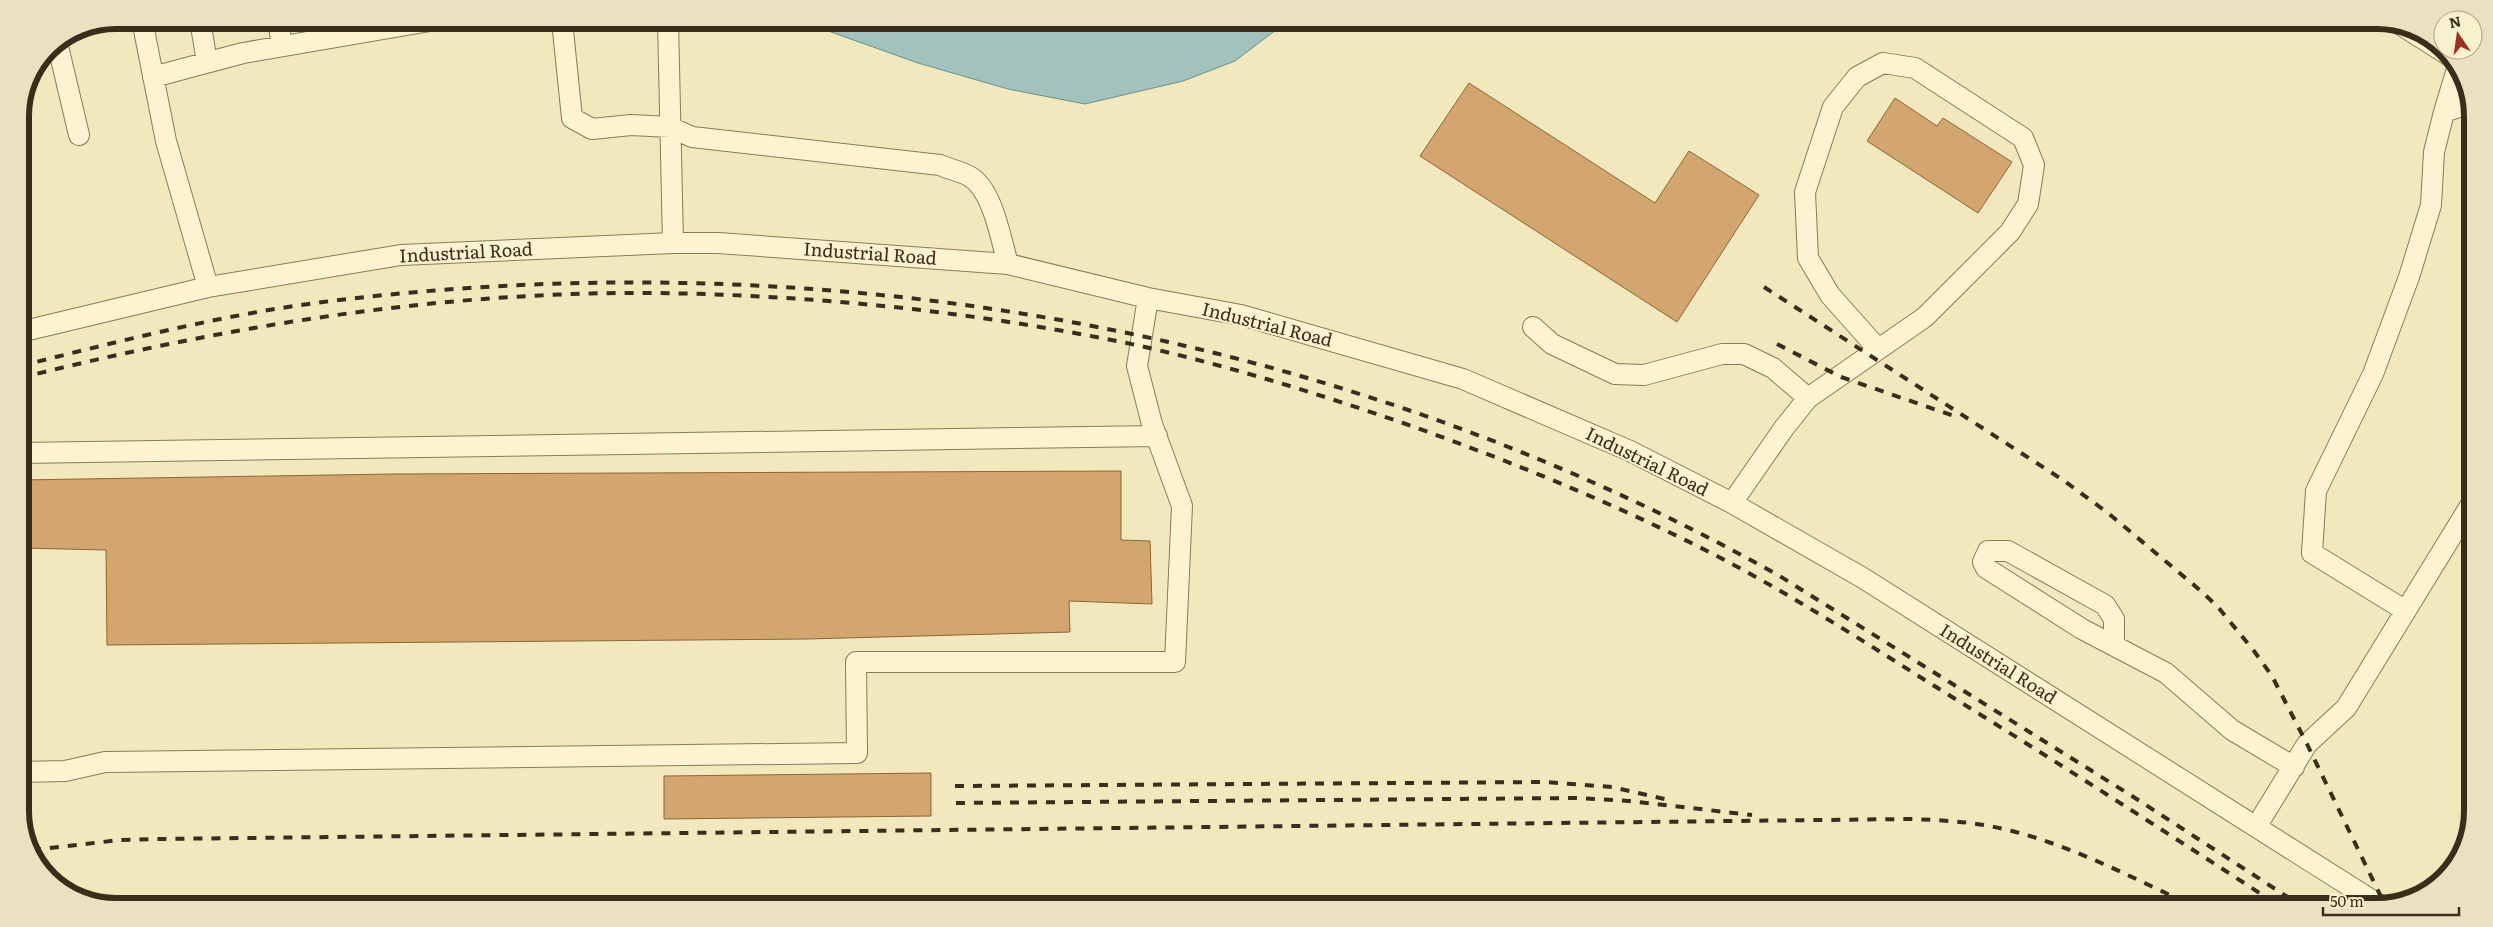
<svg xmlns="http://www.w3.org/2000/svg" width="2493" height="927" font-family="Literata,serif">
	<rect width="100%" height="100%" fill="#f1e9bd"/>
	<path fill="#a1c2bd" stroke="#68918c" d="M814,22l471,1 -50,38 -52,20 -98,23 -77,-15 -90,-26 -101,-36z"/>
	<path fill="#d3a66f" stroke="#8c6438" d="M1469,83l186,120 34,-52 70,44 -82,127 -257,-166z
		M1895,98l42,28 6,-8 69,44 -34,51 -111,-72z
		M1121,471v69l29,1 2,63 -83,-3 1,31 -263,7 -700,6 -1,-95 -85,-2 -1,-68 373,-6z
		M931,773v43l-267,3v-43z"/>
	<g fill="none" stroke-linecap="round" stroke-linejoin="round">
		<g stroke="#8b7955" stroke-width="22">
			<path id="minor" d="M142,20l24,121 42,146
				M200,20l7,42
				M278,20l4,26
				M562,21l10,97 20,11 39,-4 39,2 22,10 248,28c9,4 20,6 29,11 24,13 32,64 39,88
				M668,21l5,222
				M2401,25l52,33
				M57,42l22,93
				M153,77l90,-24 187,-32
				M2444,112l13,-43
				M1533,327l19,17 63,30 29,1 78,-21h22l29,14 35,30 -24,30 -52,75
				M20,332l188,-45 193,-32 272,-12h45l290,21 140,34 93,17 222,64 167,72 102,52 131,75 518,328
				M1808,398l117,-81 85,-85 18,-28 6,-39 -11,-27 -108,-70 -32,-5 -26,14 -24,30 -28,85 3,66 22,37 48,54
				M20,453l1137,-17
				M2406,611l-94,-58 4,-62 57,-117 36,-97 22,-72 3,-53 10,-40 26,-9
				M2114,645v-26l-9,-14 -97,-54h-20l-5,11 3,6 96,61 84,44 66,57 62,37
				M20,772l45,-1 40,-9 752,-9 -1,-91h319l7,-156 -30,-82 -15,-58 11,-68
				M2256,827l51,-83 39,-36 124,-202"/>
		</g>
		<use href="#minor" stroke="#fcf4d1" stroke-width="20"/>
		<path stroke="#392d1b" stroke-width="4" stroke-dasharray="9 9" stroke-linecap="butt" d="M1764,287l299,193 45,33 93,78 17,16 36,44 18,25 35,68 78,161
			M1777,344l64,33 116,40
			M20,366c100,-25 201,-51 303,-64 499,-63 1014,26 1455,273l354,221 171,111
			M20,378c207,-52 421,-87 635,-85 161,2 323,19 481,52 90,20 180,48 267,78 107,38 211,80 312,132 79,41 154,90 229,137 113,70 225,142 337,215
			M955,786l589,-4 68,5 57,13
			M956,803l620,-5 53,3 123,14
			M32,850l88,-10 38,-1 1751,-20c35,1 69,3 103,12 63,16 123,48 183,76"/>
	</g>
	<g text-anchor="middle" stroke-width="4" stroke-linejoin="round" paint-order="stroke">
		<g font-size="18" fill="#392d1b" stroke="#f8f1cd">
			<text transform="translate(466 253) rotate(-3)" y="6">Industrial Road</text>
			<text transform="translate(870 254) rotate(4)" y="6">Industrial Road</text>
			<text transform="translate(1267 325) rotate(14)" y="6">Industrial Road</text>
			<text transform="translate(1647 462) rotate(26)" y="6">Industrial Road</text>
			<text transform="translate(1998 664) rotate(32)" y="6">Industrial Road</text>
		</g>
	</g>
	<path d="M0 0H2493V927H0ZM116 29H2377A87 87 0 0 1 2464 116V811A87 87 0 0 1 2377 898H116A87 87 0 0 1 29 811V116A87 87 0 0 1 116 29Z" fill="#e9e1bf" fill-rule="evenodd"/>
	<path fill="none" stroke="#392d1b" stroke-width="6" d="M116 29H2377A87 87 0 0 1 2464 116V811A87 87 0 0 1 2377 898H116A87 87 0 0 1 29 811V116A87 87 0 0 1 116 29Z"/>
	<g transform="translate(2458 35) rotate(347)"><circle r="24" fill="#f8f1cd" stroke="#aca386"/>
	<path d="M0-4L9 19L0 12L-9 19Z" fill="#9f2f1f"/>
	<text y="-8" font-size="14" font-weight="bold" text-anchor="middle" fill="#392d1b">N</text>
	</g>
	<path d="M2323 907v8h136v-8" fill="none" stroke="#392d1b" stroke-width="2.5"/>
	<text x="2330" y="907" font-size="15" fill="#392d1b" stroke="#f8f1cd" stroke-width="4" paint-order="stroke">50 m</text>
</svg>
